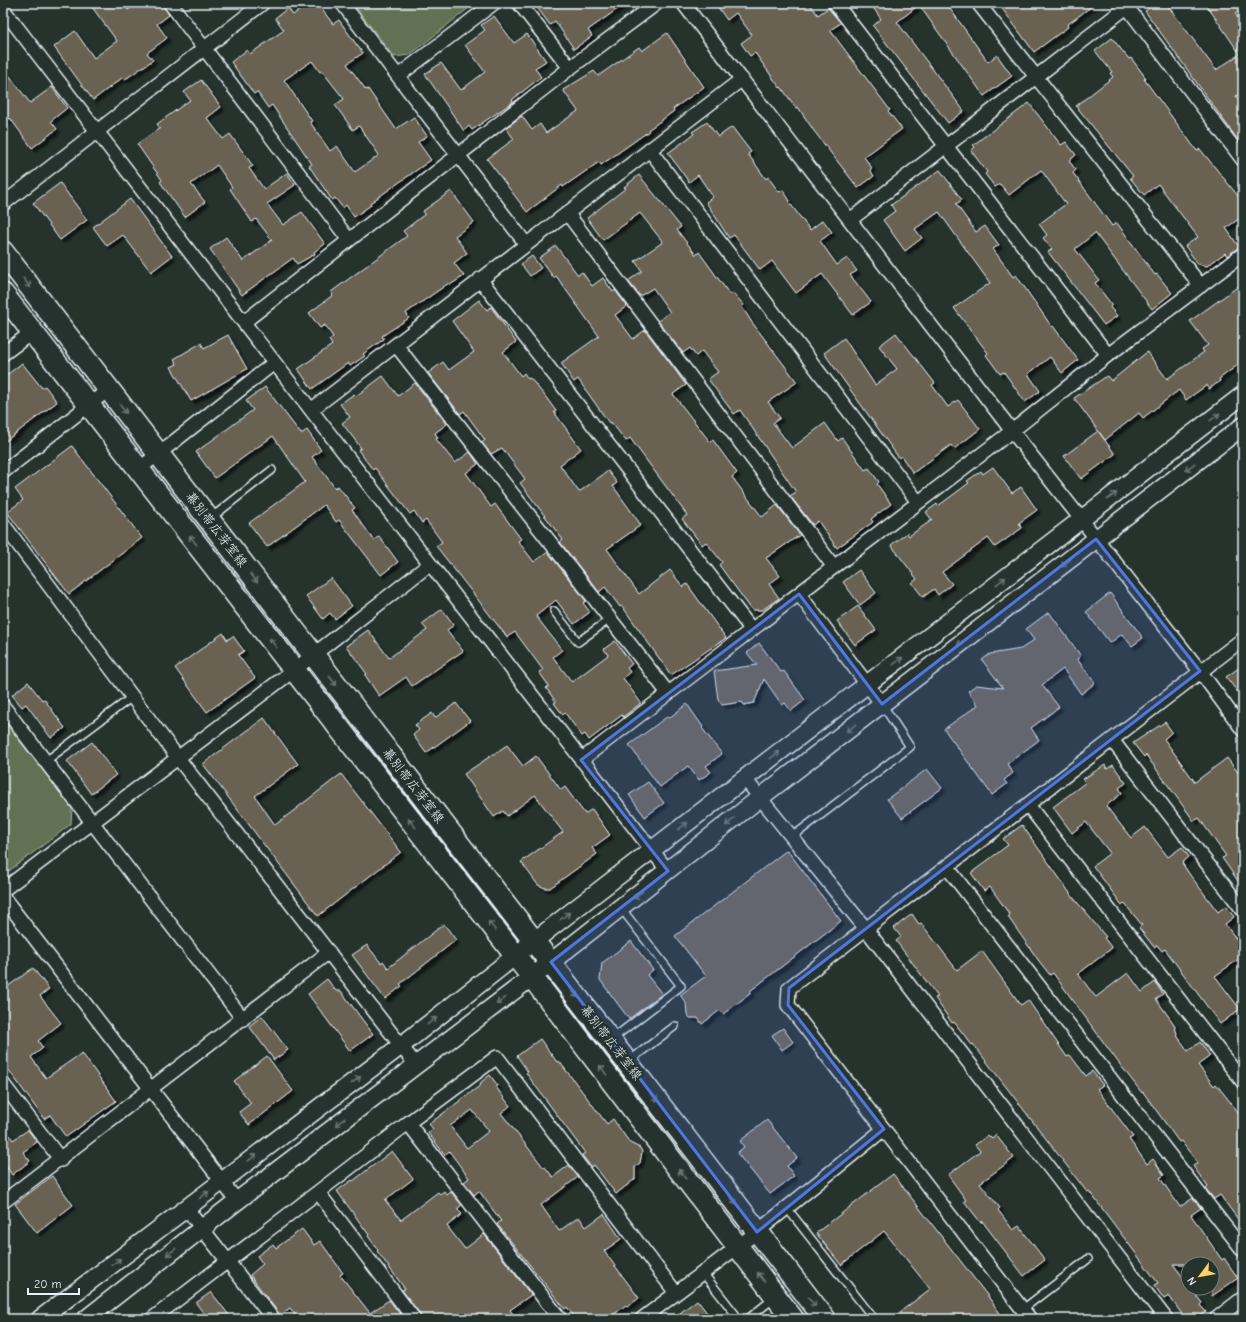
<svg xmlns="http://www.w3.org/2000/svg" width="1246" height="1322" font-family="'Comic Neue','Klee One',sans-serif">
	<defs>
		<filter id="shadow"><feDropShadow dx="3.5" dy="3.5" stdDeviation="1" flood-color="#0009"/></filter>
	</defs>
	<rect width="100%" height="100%" fill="#26332d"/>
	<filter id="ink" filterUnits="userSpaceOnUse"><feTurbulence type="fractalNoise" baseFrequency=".025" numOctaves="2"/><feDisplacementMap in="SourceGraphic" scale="8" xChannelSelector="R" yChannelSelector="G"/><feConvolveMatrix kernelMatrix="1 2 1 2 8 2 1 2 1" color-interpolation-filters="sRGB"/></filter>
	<g filter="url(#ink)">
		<path fill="#627153" stroke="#a5b1a6" d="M353,3h122l-65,52 -16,2z
			M3,720l69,87 -1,17 -62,47 -6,-1z"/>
		<path fill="#696252" stroke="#e8f1f8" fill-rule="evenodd" filter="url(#shadow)" d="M89,3h33l6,7 10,-7h24l7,12 -12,9 10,14 -20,15 6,7 -29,20 -2,-2 -29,22 -39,-53 21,-16 19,27 23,-17z
			M309,3h8l16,21 6,-4 17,24 7,9 -16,11 19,26 2,-1 28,40 18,-12 13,19 -9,6 13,18 -61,43 1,2 -17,12 -8,-12 -3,3 -8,-10 -3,2 -23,-34 3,-2 -40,-59 -4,3 -11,-16 -3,2 -23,-32 16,-12 3,4 34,-24 -9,-12 13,-10 5,7zM312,61l8,11 2,-1 22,28 -9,6 18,25 6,-4 20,29 -24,17 -18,-26 -7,5 -20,-29 2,-1 -28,-41z
			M534,3h92l-38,27 4,6 -18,13 -19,-28 -5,4z
			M715,3h94l9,12 10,-7 13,15 -11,7 60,80 -2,1 14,18 -38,28 8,11 -2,2 4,6 -16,12 -44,-57 -16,-24 -2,1 -15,-21 -1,1 -25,-35 -5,3 -9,-13 11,-8 -16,-22 -9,7z
			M870,3h76l42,59 9,-7 15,21 -28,20 -65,-91 -22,17 67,89 -16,12 -75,-97 8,-7z
			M998,3h98l-29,22 1,2 -34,25z
			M1156,3h10l50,67 24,-16 -35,-51h38v5l-8,6 8,10v67l-7,5 7,9v42l-98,-136z
			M494,16l20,27 13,-9 19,27 -11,7 6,9 -29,23 1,2 -41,28 -3,-4 -5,5 -39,-57 16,-11 20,27 24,-18 -20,-27 20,-15 -4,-5z
			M667,33l37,54 -31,22 1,2 -26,19 1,1 -48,34 -2,-3 -36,25 -1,-2 -35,27 -40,-53 27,-20 -8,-11 16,-12 10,14 8,-6 6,9 32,-22 -15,-21 31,-19 4,5 41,-29 3,4z
			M1112,38l17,21 2,-1 15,20 -2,1 53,72 3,-2 43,53v14l-17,12 13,19 -12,9 -2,-3 -18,13 -9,-2 -13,-18 13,-9 -40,-53 -14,11 -14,-17 3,-2 -57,-70 37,-29 -3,-4 2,-1 -17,-21z
			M3,67l27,36 22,-16 15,21 -16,13 6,8 -25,19 -22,-30 -7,6z
			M201,80l20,27 -14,11 16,21 7,-5 23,32 -4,2 15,21 23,-16 8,12 -28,19 16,21 19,-13 23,32 -11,8 1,2 -18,10 -4,-6 -51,37 -32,-46 16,-12 17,24 29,-21 -16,-21 -4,3 -22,-33 2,-2 -15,-22 -26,19 14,18 -20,15 -25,-35 2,-2 -25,-36 23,-16 -3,-4 33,-24 -6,-8z
			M1029,103l32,42 5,-3 10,13 -7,6 7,9 -3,3 22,30 17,23 5,-3 38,52 2,-1 15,19 -20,16 -57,-76 -20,16 24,31 -4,3 17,22 -2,2 7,9 -13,9 -56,-73 4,-3 -9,-11 4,-3 -8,-11 27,-20 -25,-34 -32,25 -9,-11 -5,3 -10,-13 2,-2 -16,-21 4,-4 -2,-2z
			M707,122l11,15 14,-10 19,25 -3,2 18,25 2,-2 11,15 4,-2 7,11 -1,1 21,28 13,-10 9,12 -12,9 17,24 10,-7 10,13 -7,4 21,27 -18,13 -31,-41 -26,19 -24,-32 -12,9 -26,-35 -5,3 -23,-36 7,-5 -15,-22 -9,7 -21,-29 26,-19 -2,-2z
			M940,170l22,30 -6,4 20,28 9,-6 14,19 -6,4 20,28 3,-2 36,52 1,-1 25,34 -16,13 -12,-16 -22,17 12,17 -15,11 -21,-30 -4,2 -14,-19 2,-2 -34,-45 36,-25 -51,-71 -24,17 7,9 -17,13 -22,-31 12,-9 -4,-6z
			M639,175l42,52 -4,3 19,25 3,-3 31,43 3,-2 11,12 -2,2 9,14 46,61 -29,20 12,16 -7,5 19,25 33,-25 13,18 4,-3 23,32 4,-2 10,14 -2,2 14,20 -20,15 2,3 -36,26 -19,-27 -5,4 -23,-29 6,-4 -56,-82 -6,4 -26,-35 10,-7 -16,-21 -6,5 -6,-8 -7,5 -25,-32 12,-9 -17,-24 -13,8 -12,-15 14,-10 -7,-10 28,-19 -23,-29 -37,27 -16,-22 39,-30 -2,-1z
			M60,183l27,37 -27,20 -27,-37z
			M451,191l23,31 -19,14 12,17 -13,10 10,13 -14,9 -1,-2 -43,30 3,5 -27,18 2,3 -21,15 2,2 -15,10 -2,-3 -36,26 -14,-20 34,-24 -3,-5 4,-3 -8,-12 -5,3 -11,-15 24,-18 -2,-3 76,-56 -4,-5 22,-17 -2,-3z
			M130,199l42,57 -21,16 -28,-37 -16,11 -14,-19z
			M556,246l22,29 4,-3 10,14 11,-8 10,14 2,-2 12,16 -12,9 18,24 12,-9 25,33 16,22 -13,9 37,48 3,-2 24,33 -5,4 30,40 15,-12 23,30 -34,23 14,18 -11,8 10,14 -17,12h-10l-33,-45 3,-3 -16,-20 -4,3 -20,-26 5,-4 -57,-77 -4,3 -15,-19 -2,1 -31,-44 -4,3 -13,-19 38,-27 -43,-60 -2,2 -15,-20z
			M532,256l9,12 -11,8 -9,-12z
			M1243,283v78l-24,18 1,2 -11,8 -2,-4 -21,15 -7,-10 -36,28 -4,-5 -34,27 -31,-42 33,-22 4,5 36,-29 20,27 37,-27 -2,-3 6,-4 -18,-24z
			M479,300l8,10 4,-3 25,35 -13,10 18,24 3,-3 4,6 2,-1 15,18 11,15 -2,1 27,37 -21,16 19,27 29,-21 9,12 -4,3 28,39 -34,24 32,45 31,-24 13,17 4,-3 39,54 -55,37 -49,-69 -2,1 -15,-20 -6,5 -39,-50 3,-2 -43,-57 5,-4 -23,-31 -11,6 -9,-11 3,-3 -21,-29 -4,3 -32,-41 15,-11 6,8 25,-18 -22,-31z
			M896,333l39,50 -3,2 16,22 10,-7 22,29 -26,20 -3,-4 -38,28 -12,-17 -2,2 -75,-105 20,-15 31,47 22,-16 -18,-23z
			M228,335l19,34 -56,32 -20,-34 6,-3 -3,-5 27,-16 3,5z
			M22,363l20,25 3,-2 12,16 -54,41v-65z
			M383,376l15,20 17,-13 32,41 -12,9 3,5 -2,1 19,24 15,-11 8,12 -12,9 25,34 4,-3 26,35 -3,2 16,21 14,-10 38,49 -3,2 7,9 -16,12 -18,-24 -20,16 26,34 -9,7 19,25 36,-27 -4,-6 11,-8 17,23 -5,4 3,4 -7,6 18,25 -18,14 -1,-2 -33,25 -4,-6 -3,2 -17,-23 -2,2 -9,-12 2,-1 -10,-14 3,-2 -10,-14 4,-2 -28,-38 -8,5 -71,-91 6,-4 -16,-22 -4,3 -8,-12 -4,3 -35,-46 -2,2 -15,-20 3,-2 -19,-25 8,-6 -10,-13 14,-10 2,2z
			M265,387l36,47 6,-4 14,20 -9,7 23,31 3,-2 17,22 -3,2 22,30 5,-4 19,26 -17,13 -42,-55 -3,2 -12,-17 -57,42 -18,-24 56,-41 -32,-46 -58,42 -19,-26 57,-42 -7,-9z
			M1098,431l17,23 -34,25 -17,-23z
			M72,446l70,92 -73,56 -62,-82 16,-12 -8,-11z
			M993,467l19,26 9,-6 16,23 -18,13 3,5 -27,19 -7,-9 -46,34 10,12 -14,11 -4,-6 -11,8 -11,-14 5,-4 -26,-34 16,-12 2,3 23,-16 -6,-8 11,-8 1,2 31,-23 -2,-2 14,-10 2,3z
			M859,570l17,23 -16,12 -17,-23z
			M331,578l21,28 -17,13 -5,-6 -7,6 -17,-23z
			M1110,593l33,45 -11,8 -10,-12 -12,9 -24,-31z
			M858,606l18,24 -21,15 -18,-24z
			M442,609l12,16 -7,5 16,21 -51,35 -6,-9 -27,19 -14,-21 2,-1 -21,-28 22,-16 21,28 38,-28 -5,-6z
			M1049,612l32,44 -4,3 18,24 -14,11 -18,-25 -21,16 17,22 -28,21 8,12 -32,24 6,9 -9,7 3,4 -15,11 -48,-66 34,-24 -10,-14 8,-6 27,3 -21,-28 8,-6 31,-5 13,-9 -8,-11z
			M223,633l4,7 6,-4 11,15 -6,4 17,23 -48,34 -32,-44z
			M759,643l22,29 3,-1 21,29 -14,11 -6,-8 -3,2 -18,-26 -10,24 -10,2 -2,-3 -20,3 -4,-6 -4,-28 43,-6 -10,-12z
			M1243,665v34l-17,-22z
			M28,682l14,18 2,-1 21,29 -14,10 -25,-34 -4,3 -10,-12z
			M456,703l14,18 -44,32 -13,-18 6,-5 -4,-5 17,-12 3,5z
			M687,704l16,23 -1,1 20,26 -16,12 5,6 -12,8 -11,-14 -28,21 -31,-42 39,-29 1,2z
			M264,718l34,46 -43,32 20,29 66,-51 60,78 -83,64 -115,-152z
			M1165,722l7,10 -8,7 31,43 32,-24 16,21v109l-21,-30 4,-2 -27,-38 -5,3 -48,-66 -2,2 -11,-14z
			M92,742l24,33 -25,19 -24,-33z
			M507,745l16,21 13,-10 25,34 4,-3 20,27 7,-5 18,26 -18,13 5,6 -47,34h-5l-7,-3 -17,-23 42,-30 -28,-37 -28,21 -4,-5 -9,6 -30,-43z
			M1105,765l2,4 6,-4 13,18 -7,5 3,5 -16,13 25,32 14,-11 23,30 14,-10 7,10 -7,6 8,12 28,37 8,-6 8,11 -9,7 18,24v8l-28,20 25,33 -20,15 -55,-75 -3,2 -5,-6 -3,2 -15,-19 3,-3 -18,-22 -2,2 -29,-39 17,-13 -24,-31 -14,11 -19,-26 33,-25 -3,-3z
			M927,769l15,19 -40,30 -15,-19z
			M648,782l16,21 -19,14 -16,-22z
			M1022,825l50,71 34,41 -2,1 8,10 -34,26 16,21 2,2 32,-24 14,19 13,-10 8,12 -7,5 18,25 4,13 10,14 12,-9 10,14 -12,9 16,21 2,-2 27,34v108l-23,-31 -6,4 -8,-10 2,-2 -15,-21 5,-3 -17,-22 -2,1 -36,-50 -1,1 -24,-31 -65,-89 -3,2 -11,-14 -31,-44 2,-2 -20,-28 -6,4 -13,-18 37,-28 -5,-6z
			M787,850l54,71 -91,70 1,2 -28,21 -3,-4 -18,14 -4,-6h-8l-3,-4 -1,-11 -6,-8 26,-19 -31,-40z
			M912,914l7,10 2,-1 36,47 25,-19 39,54 7,-5 39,57 3,-2 16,21 6,-5 11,14 -6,4 36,48 -4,2 18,25 6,-5 11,16 -4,3 20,29 13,-9 8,10 -10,7 31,45 2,-2 14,20 -26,18v-32h-39l15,20v4h3l11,15 -2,2 6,7 -9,7h-4l-4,-5 -5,3 -15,-21 -5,3 -10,-14 4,-2 -69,-92 -2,1 -114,-148 -1,1 -18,-23 -2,1 -17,-25 3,-1 -42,-56 5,-4 -7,-9z
			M444,924l12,16 -56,44 2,2 -17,13 -33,-44 15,-10 14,18 2,-2 5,7z
			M631,941l22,29 -6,5 15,19 -33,25 -29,-39 2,-17z
			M33,968l16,21 -9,7 21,27 -23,18 5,7 -12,9 15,21 36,-25 34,48 -50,36 -16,-22 -6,4 -41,-57v-72z
			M327,979l9,12h5l32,43 -23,17 -42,-57z
			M262,1016l26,34 -14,10 -25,-34z
			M783,1028l10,14 -11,8 -10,-15z
			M540,1039l17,23 2,-1 48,63 6,-5 17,24 10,5 2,4 -2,11 -5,4v12l-19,15 -22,-29 -3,2 -9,-12 3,-2 -59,-80 2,-1 -11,-16z
			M267,1056l26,35 -44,34 -10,-13 12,-9 -17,-22z
			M490,1075l8,11 -2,1 14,19 -9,7 43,55 1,-1 8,10 16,-12 9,12 -37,28 18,26 20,-14 7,10 18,-13 17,25 -17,12 35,47 -12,9 -1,-2 -18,14h-32l-9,-12 -2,2 -68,-85 4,-3 -22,-30 -5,4 -10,-13 5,-4 -20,-27 -4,4 -17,-22 5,-4 -4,-5 52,-39 -1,-2zM472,1110l17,21 -22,17 -17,-22z
			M767,1120l30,38 -10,8 7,10 -24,18 -33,-41 7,-6 -4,-6z
			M3,1125l10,15 15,-10 9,12 -14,10 7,9 -18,14 -9,-13z
			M988,1135l4,4 4,-4 18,23 -34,25 20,25 -2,2 15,20 6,-4 26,34 -21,16 -42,-55 -1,2 -17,-22 2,-1 -18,-25 32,-24 -5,-6z
			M392,1151l21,28 -28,21 16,20 37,-28 2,2 4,-3 3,4 4,-3 11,13 -5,4 5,5 -15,12 18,23 19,-15 47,61 -21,15 7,9h-95l-2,-5 -18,-24 3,-1 -28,-38 1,-1 -10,-14 1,-1 -32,-44 15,-11 1,1z
			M893,1174l94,121 17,24h-113l39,-30 -46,-58 -43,34 -25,-32z
			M52,1176l21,29 -36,28 -22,-29z
			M302,1229l12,16 6,-4 23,32 -3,2 30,38 19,-13 15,19h-106l-8,-11 -10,7 -30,-40 13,-11 -6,-8 16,-12 3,4z
			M211,1292l21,27h-24l-12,-16z
			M697,1300l15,19h-40z"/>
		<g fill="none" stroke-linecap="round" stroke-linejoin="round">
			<g stroke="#e8f1f8" stroke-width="10">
				<path id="service" d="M211,518l61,-48
					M554,611l24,31 32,-23
					M46,761l86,-64
					M792,837l118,-90 -28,-43
					M612,1039l69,-53 -60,-78
					M629,1061l46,-35
					M787,1208l87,111
					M703,1273l36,46
					M1023,1309l65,-50
					M748,1319l26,-21"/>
			</g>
			<g stroke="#e8f1f8" stroke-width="16">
				<path id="minor" d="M170,3l179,237
					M342,3l184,241
					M519,3l51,65
					M683,3l329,428 188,240 43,59
					M835,3l273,352
					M978,3l223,283
					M1124,3l119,157
					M3,9l308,401 357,461
					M398,76l96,-73
					M649,149l269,353
					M3,204l260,-201
					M567,213l267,354
					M850,220l282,-217
					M480,279l272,351
					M244,322l326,-254 87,-65
					M396,345l272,348
					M3,354l28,-21
					M311,410l431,-331
					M139,469l135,-106
					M3,472l105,-82
					M3,524l175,234 238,307
					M799,594l83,110
					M3,706l240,313
					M1112,740l131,170
					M581,760l431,-329 96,-76 135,-101
					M745,779l121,150 300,390
					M1028,805l215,277
					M947,867l296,383
					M3,890l291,-220 136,-106
					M3,897l234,304
					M3,1084l58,76
					M408,1123l89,-66 179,236
					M318,1192l90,-69 152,196
					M3,1202l326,-250
					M186,1208l87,111
					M152,1319l166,-127 96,127
					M642,1319l115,-87 127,-103
					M1030,1319l-242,-314 1,-17 454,-349
					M1216,1319l27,-21"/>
			</g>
			<g stroke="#e8f1f8" stroke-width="20">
				<path id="tertiary" d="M40,1319l362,-274 164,-129 677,-521
					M86,1319l151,-118 295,-224 229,-180 482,-371"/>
			</g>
			<g stroke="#e8f1f8" stroke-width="24">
				<path id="primary" d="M3,252l822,1067
					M3,294l529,683 261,342"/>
			</g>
			<use href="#service" stroke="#26332d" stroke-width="7"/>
			<use href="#minor" stroke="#26332d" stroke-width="13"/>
			<use href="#tertiary" stroke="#26332d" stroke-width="17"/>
			<use href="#primary" stroke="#26332d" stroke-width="21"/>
		</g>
		<defs><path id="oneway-shaft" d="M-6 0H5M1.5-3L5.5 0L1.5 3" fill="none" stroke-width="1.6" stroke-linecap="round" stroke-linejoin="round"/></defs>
		<g stroke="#6a7674">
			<use href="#oneway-shaft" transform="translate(27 283) rotate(53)"/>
			<use href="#oneway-shaft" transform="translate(123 409) rotate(51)"/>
			<use href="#oneway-shaft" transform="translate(1215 417) rotate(-37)"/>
			<use href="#oneway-shaft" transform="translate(1190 467) rotate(142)"/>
			<use href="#oneway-shaft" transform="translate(1112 496) rotate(-37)"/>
			<use href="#oneway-shaft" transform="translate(193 540) rotate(-128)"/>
			<use href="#oneway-shaft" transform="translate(1066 563) rotate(142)"/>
			<use href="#oneway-shaft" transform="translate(254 578) rotate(52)"/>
			<use href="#oneway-shaft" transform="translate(1001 581) rotate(-38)"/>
			<use href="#oneway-shaft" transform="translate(962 642) rotate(142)"/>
			<use href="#oneway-shaft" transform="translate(273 643) rotate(-128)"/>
			<use href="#oneway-shaft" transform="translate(898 661) rotate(-38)"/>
			<use href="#oneway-shaft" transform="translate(333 681) rotate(52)"/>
			<use href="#oneway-shaft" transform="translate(851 728) rotate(142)"/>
			<use href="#oneway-shaft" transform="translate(775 755) rotate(-38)"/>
			<use href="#oneway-shaft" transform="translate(730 822) rotate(141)"/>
			<use href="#oneway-shaft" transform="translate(412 823) rotate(-128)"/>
			<use href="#oneway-shaft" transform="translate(683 826) rotate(-38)"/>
			<use href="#oneway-shaft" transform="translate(638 895) rotate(142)"/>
			<use href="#oneway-shaft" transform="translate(565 916) rotate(-38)"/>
			<use href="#oneway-shaft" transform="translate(492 926) rotate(-128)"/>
			<use href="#oneway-shaft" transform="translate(574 993) rotate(52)"/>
			<use href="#oneway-shaft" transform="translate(501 1001) rotate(143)"/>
			<use href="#oneway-shaft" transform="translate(432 1021) rotate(-38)"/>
			<use href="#oneway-shaft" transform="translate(603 1070) rotate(-127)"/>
			<use href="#oneway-shaft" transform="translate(356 1080) rotate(-37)"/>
			<use href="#oneway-shaft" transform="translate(654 1097) rotate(52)"/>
			<use href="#oneway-shaft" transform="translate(340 1122) rotate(143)"/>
			<use href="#oneway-shaft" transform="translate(252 1158) rotate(-37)"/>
			<use href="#oneway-shaft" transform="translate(682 1174) rotate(-127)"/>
			<use href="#oneway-shaft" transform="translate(204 1195) rotate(-38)"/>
			<use href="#oneway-shaft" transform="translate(733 1200) rotate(52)"/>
			<use href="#oneway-shaft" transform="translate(171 1252) rotate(142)"/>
			<use href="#oneway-shaft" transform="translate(116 1262) rotate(-37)"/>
			<use href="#oneway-shaft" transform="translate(761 1277) rotate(-128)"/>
			<use href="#oneway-shaft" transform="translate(812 1302) rotate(52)"/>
		</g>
	</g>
	<path fill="#5077e0" fill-opacity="0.2" stroke="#5077e0" stroke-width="3" stroke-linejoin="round" d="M1096,539l104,132 -411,317 -1,17 96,124 -127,103 -206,-270 117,-91 -87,-111 218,-166 83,110z"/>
	<g text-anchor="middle" stroke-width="4" stroke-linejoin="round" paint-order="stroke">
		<g font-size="13" fill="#e8f1f8" stroke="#26332d">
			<text transform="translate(217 529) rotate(52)" y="5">幕別帯広芽室線</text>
			<text transform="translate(414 785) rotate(52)" y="5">幕別帯広芽室線</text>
			<text transform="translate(612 1042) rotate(52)" y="5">幕別帯広芽室線</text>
		</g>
	</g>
	<rect width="1246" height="1322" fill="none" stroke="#26332d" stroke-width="16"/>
	<rect x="8" y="8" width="1230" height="1306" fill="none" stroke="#e8f1f8" stroke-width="1.5" filter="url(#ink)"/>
	<g transform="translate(1200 1276) rotate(238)"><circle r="19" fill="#26332d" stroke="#747f7e"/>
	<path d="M0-3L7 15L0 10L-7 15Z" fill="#ffd166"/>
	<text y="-6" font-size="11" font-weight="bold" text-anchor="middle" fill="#e8f1f8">N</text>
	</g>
	<path d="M28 1288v6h51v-6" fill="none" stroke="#e8f1f8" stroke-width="2"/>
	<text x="34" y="1288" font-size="12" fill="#e8f1f8" stroke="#26332d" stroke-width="3" paint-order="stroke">20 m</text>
</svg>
